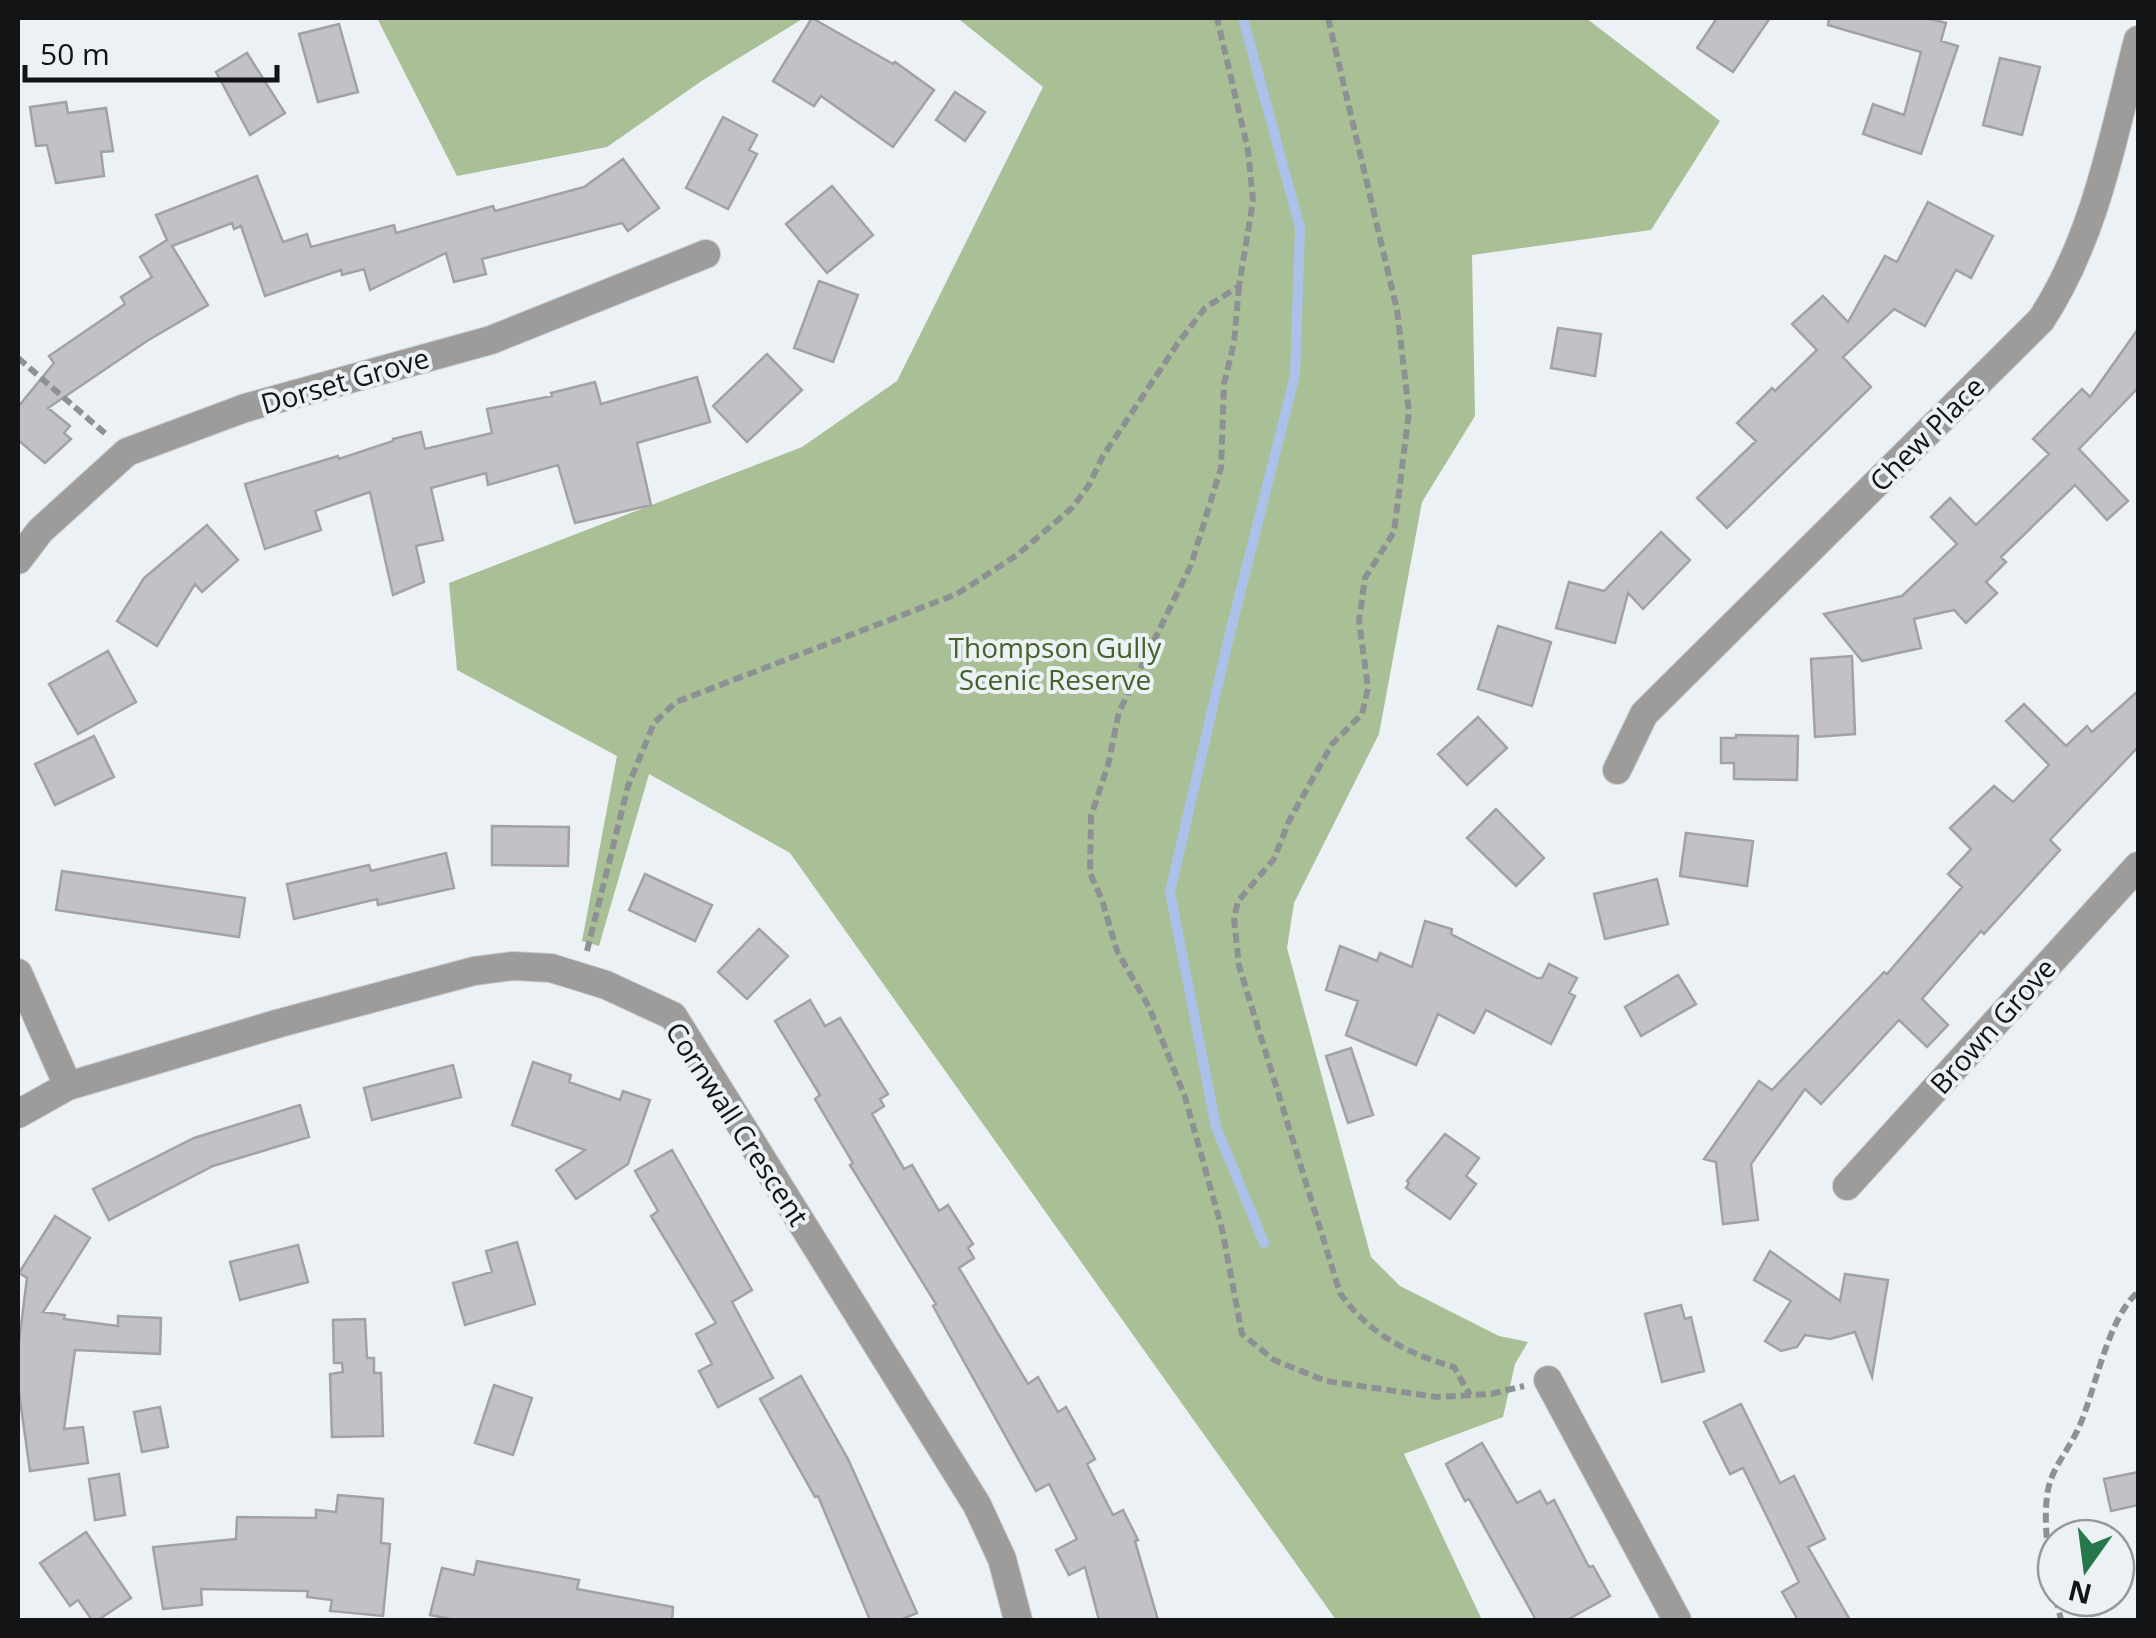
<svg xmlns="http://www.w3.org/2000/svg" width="2156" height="1638" font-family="'Open Sans',sans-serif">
	<rect width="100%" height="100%" fill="#ecf1f5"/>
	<path fill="#a9c097" d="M377,18h427l-101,62 -96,67 -150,29z
		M947,18h639l134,103 -69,109 -179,25 3,161 -53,86 -43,232 -85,169 -7,45 84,309 29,29 99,50 29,6 -13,22 -12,53 -99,37 78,166h-146l-546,-767 -141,-79 -50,172 -17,-5 35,-185 -160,-86 -8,-87 353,-136 95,-66 146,-294 -83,-67z"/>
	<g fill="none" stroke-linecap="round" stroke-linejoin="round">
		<path stroke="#abc1e9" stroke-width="10" d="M1243,18l57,210 -5,147 -66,262 -59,255 46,235 48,116"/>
	</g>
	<path fill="#c2c1c6" stroke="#a2a1a6" stroke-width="2.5" d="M812,18l81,46 2,-2 39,28 -41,57 -72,-51 -7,10 -41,-25z
		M1717,18h53l-37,54 -36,-24z
		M1829,18h98l19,5 -5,18 17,5 -37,108 -58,-20 10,-30 31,11 17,-63 -93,-27z
		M339,24l19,68 -40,10 -19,-68z
		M247,53l38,60 -35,22 -34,-63z
		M2000,58l40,9 -18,68 -39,-10z
		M955,92l30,20 -20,29 -29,-21z
		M66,102l2,11 38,-5 7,43 -12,1 3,24 -48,7 -9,-38 -11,1 -6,-39z
		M723,117l34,18 -8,15 8,4 -29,55 -42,-21z
		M623,159l36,49 -31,23 -6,-8 -140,36 4,15 -32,8 -8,-29 -76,37 -6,-21 -22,6 -1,-5 -76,26 -24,-70 -7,3 -2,-6 -60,23 36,59 -61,36 -99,67 22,18 -6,7 7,6 -26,24 -27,-23v-33l36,-44 -5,-7 76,-52 -4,-7 31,-20 -12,-20 27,-17 -11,-25 101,-39 26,66 24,-8 4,13 83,-22 2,8 97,-27 2,5 89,-24z
		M832,186l41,49 -46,38 -41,-49z
		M1928,202l65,34 -22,42 -15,-8 -31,56 -31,-17 -51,48 28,30 -144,141 -30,-30 59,-57 -19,-18 35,-35 3,3 42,-41 -25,-26 31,-28 25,26 37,-66 12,6z
		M819,281l39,14 -25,67 -39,-14z
		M1558,328l43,6 -6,42 -44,-8z
		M2138,329v59l-59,61 49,52 -21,19 -32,-35 -74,72 5,5 -20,20 11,11 -31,30 -12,-13 -40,9 7,29 -59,13 -38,-47 78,-18 55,-52 -26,-27 19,-19 26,27 73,-71 -16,-15 49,-50 8,8z
		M767,354l35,36 -55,52 -34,-36z
		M697,377l13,45 -73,21 14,62 -76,18 -17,-58 -70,20 -2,-12 -55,15 12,52 -27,6 8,36 -31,13 -23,-103 -55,19 6,19 -56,19 -20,-65 93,-28 1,3 54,-18v-2l28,-7 4,17 67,-16 -5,-24 65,-13 -1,-3 44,-11 6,22z
		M207,525l31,35 -36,32 -7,-8 -38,62 -40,-25 27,-43z
		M1661,532l29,28 -47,49 -15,-16 -13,50 -59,-15 13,-46 35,9z
		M1498,626l53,16 -19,64 -54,-17z
		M108,651l28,51 -58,32 -29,-50z
		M1852,656l3,78 -40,3 -4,-78z
		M2138,691v56l-88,93 10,10 -76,84 -3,-3 -59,68 26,26 -21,22 -28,-27 -78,84 -16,-15 -54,75 7,56 -35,4 -7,-62 -12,-3 55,-78 13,9 112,-118 3,2 75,-87 -14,-13 23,-25 -21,-21 44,-42 19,16 36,-37 -43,-44 18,-17 42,42 21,-20 5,6z
		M1478,717l29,31 -40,37 -29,-31z
		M1736,735l62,1 -1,44 -63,-1v-16h-13v-25h15z
		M94,736l20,41 -59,28 -20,-41z
		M1496,809l48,49 -28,28 -49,-48z
		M492,826l77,1 -1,39 -76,-1z
		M1686,833l67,8 -6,45 -67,-10z
		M446,853l8,35 -76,17 -1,-6 -83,20 -7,-35 82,-19 2,6z
		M62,871l183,27 -6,39 -183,-27z
		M645,874l67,31 -17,36 -66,-31z
		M1657,879l11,45 -63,15 -11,-45z
		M1425,921l27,8 -1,5 86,44h5l7,-14 28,14 -8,15 6,3 -24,48 -65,-34 -12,23 -36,-19 -22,51 -70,-30 12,-34 -32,-11 14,-44 37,15 3,-8 32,14z
		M759,929l29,27 -41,43 -29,-27z
		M1678,975l18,29 -55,32 -16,-29z
		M810,1000l15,26 15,-8 48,76 -8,5 4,7 -12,8 32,55 8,-4 27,46 9,-6 25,39 -5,4 6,10 -15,10 69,116 10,-7 20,35 8,-5 29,52 -8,5 26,51 10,-5 15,30 -3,1 23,79h-59l-14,-53 -16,8 -13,-25 21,-11 -28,-55 -13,7 -103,-185 3,-2 -86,-139 3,-2 -38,-64 5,-4 -45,-74z
		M1351,1048l22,67 -25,8 -22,-67z
		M533,1062l38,13 -2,7 51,18 3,-9 27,9 -22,64 -52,35 -20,-29 29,-20 -73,-25z
		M453,1065l8,32 -89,23 -8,-32z
		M300,1105l9,32 -96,29 -104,54 -16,-31 101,-51z
		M1445,1134l34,24 -13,18 10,8 -26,35 -44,-31 3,-5 -2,-2z
		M672,1150l80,140 -20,12 41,76 -55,29 -19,-36 13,-7 -16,-30 20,-11 -65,-107 7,-5 -23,-40z
		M55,1216l35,22 -47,74 22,3 -1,4 54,7v-10l43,2 -1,36 -85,-4 -11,79 19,-2 5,36 -58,8 -12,-85v-36l9,-72 -8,-5z
		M517,1242l18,62 -70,21 -12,-42 39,-11 -6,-21z
		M298,1245l10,37 -68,18 -10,-38z
		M1770,1251l70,50 5,-27 43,6 -16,97 -17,-45 -25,7 -25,-4 -8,12 -16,4 -16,-10 26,-40 -37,-21z
		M1681,1305l4,14 6,-2 13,54 -42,11 -17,-68z
		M365,1319l2,39h7v15h7l2,63 -51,1 -2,-63 13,-2 -1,-9h-8l-1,-43z
		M801,1376l47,83 69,154 -17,7h-30l-52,-124 -3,1 -55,-98z
		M494,1385l38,13 -19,57 -38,-12z
		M1741,1404l39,79 14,-7 31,63 -17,8 42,73h-52l-16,-28 17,-10 -56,-114 -13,6 -26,-52z
		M160,1407l8,40 -26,5 -8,-40z
		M1482,1443l35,60 23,-12 7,13 7,-4 35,67 4,-1 17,30 -43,24h-31l-67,-121 -4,2 -19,-37z
		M2138,1472v33l-27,6 -7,-32z
		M119,1474l6,41 -30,5 -6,-41z
		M338,1495l45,4 -2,44 9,1 -7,72 -53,-5 2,-11 -25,-3 1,-6 -107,-2 1,16 -39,4 -10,-62 83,-8 1,-22 79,1v-8l20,2z
		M86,1532l45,66 -33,22h-6l-14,-20 -8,6 -30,-43z
		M477,1561l102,19 -2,9 96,18 -1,13h-216l-26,-5 12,-47 32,7z"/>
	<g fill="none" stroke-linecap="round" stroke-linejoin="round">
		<g stroke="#c9ced1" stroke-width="30">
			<path id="minor" d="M18,560l22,-29 87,-79 118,-44 246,-68 215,-86
				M1617,770l27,-56 397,-394c55,-84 72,-184 97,-280
				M18,973l50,113
				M18,1114l50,-28 212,-63 194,-52 39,-5 38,2 55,17 67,31 304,489 25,54 16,61
				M1847,1186l291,-320
				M1548,1380l129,240"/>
		</g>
		<path stroke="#8e9194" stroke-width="6" stroke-dasharray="10 5" stroke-linecap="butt" d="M1328,18l69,292 12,102 -15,120 -29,46 -6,43 9,67 -6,26 -30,30 -43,77 -15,38 -36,42 -4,17 5,48 101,327c29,41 66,60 114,74l16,28
			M1239,286l-5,57 -10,41 -3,84 -30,97 -72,147 -11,53 -17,51 -1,57 12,27 15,51 32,56 36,90 37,132 20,105 32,26 52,21 111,16 54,-3 33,-8
			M18,358l89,77
			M587,951l41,-165 26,-63 22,-21 281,-108 60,-39 55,-47 17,-23 14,-29 75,-113 27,-35 34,-22 14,-85 -5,-51 -31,-132
			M2056,1597c-6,-32 -13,-67 -9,-101 3,-27 21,-44 32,-69 17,-38 28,-108 59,-135
			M2056,1598l5,22"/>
		<use href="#minor" stroke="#9e9c9a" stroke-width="28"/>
	</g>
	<g text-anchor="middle" stroke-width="8" stroke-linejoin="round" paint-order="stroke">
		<g font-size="28" fill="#121415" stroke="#ecf1f5">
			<text transform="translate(345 381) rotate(-16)" y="10">Dorset Grove</text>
			<text transform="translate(1927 434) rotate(-45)" y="10">Chew Place</text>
			<text transform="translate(1993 1026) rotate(-48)" y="10">Brown Grove</text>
			<text transform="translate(737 1124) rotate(57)" y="10">Cornwall Crescent</text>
		</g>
		<g font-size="28" fill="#446229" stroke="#ecf1f5">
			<text x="1055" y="658">Thompson Gully<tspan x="1055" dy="32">Scenic Reserve</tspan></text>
		</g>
	</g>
	<rect width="2156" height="1638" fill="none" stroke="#121415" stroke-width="40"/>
	<g transform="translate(2086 1568) rotate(194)"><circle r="48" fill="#ecf1f5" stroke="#95999b" stroke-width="2.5"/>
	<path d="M0-8L18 38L0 25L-18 38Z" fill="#24784a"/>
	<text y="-15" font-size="28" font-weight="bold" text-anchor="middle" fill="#121415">N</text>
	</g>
	<path d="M25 65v15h252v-15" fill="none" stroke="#121415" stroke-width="5"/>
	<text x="40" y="65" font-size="30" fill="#121415" stroke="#ecf1f5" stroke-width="8" paint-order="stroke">50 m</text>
</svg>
